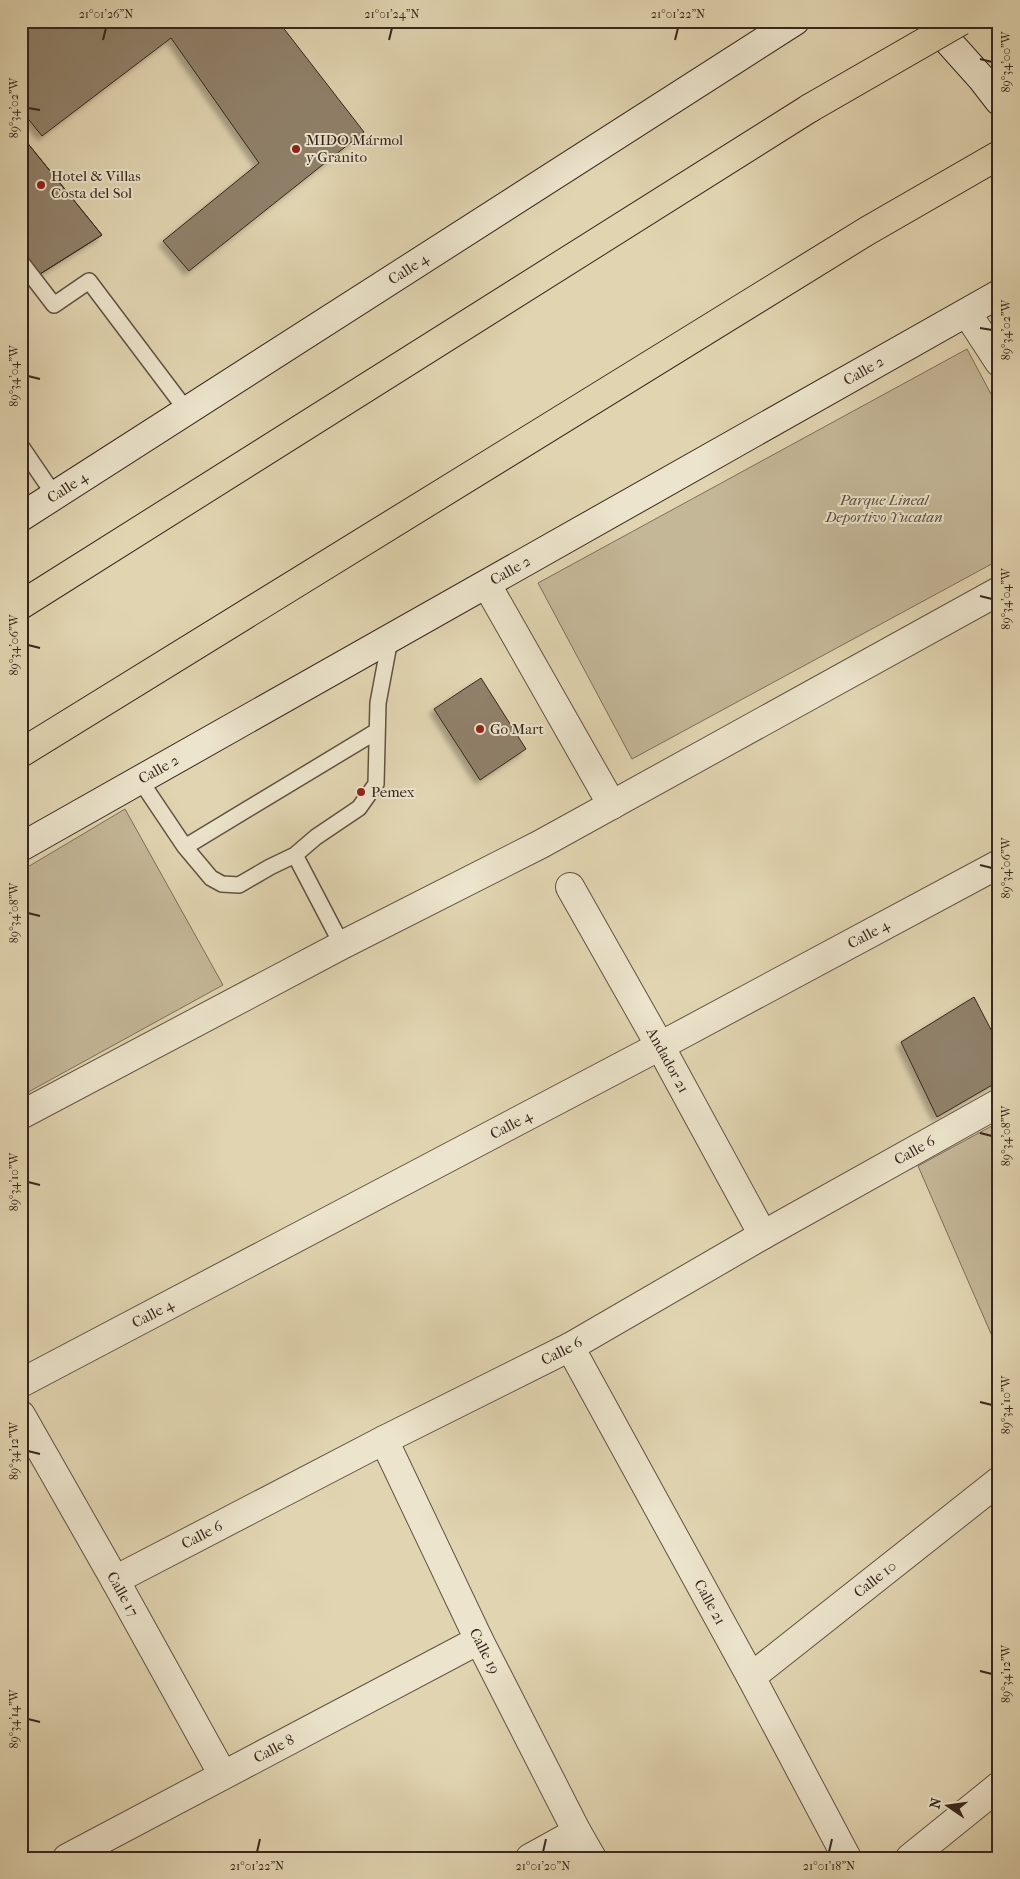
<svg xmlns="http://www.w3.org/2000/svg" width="1020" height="1879" font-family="'IM FELL French Canon',serif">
	<defs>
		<filter id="shadow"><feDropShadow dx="-4.5" dy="4.5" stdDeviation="2.5" flood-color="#0004"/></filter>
	</defs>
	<rect width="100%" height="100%" fill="#e1d5b1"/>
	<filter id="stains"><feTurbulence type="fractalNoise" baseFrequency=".004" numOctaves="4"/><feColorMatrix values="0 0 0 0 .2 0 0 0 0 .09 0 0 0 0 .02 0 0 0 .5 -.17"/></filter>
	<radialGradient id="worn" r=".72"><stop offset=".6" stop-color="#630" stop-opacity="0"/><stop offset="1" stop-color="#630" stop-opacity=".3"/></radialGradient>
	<path fill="#c4b798" stroke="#7e6e5a" d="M967,349l32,60v151l-367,199 -94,-176z
		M125,809l98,176 -202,111v-225z
		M999,1122v230l-81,-186z"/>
	<path fill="#90816a" stroke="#38261d" filter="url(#shadow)" d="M21,21h257l86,111 -175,139 -26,-30 96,-78 -88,-125 -129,98 -21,-26z
		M21,135l81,100 -81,51z
		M21,135l81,100 -81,51z
		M481,678l45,71 -46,31 -46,-71z
		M974,997l25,48v36l-62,36 -36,-75z"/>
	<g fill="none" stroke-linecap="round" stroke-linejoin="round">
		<g stroke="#625242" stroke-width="18">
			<path id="service" d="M21,262l33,43 35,-24 98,130
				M21,446l34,50
				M140,780l45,67 26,31 11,6 17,1 31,-18 25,-12 21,-18 43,-29 17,-24 2,-81 12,-64
				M185,847l192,-116
				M295,855l47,90"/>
		</g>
		<g stroke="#625242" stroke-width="30">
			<g id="minor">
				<path d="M967,313l32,49"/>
				<path d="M487,585l125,220"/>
				<path id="s1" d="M570,887l90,159 103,189"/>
				<path d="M21,1115l321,-170 199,-101 458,-253"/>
				<path id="s2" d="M570,1347l181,330 96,181"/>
				<path id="s3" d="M21,1383l639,-337 339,-182"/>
				<path id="s4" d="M21,1415l94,165 108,195"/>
				<path id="s5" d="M384,1440l95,200 98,192 15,26"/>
				<path id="s6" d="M115,1580l269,-140 186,-93 193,-112 236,-132"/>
				<path id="s7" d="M751,1677l248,-196"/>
				<path id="s8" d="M67,1858l412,-218"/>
				<path d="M530,1858l47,-26"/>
				<path d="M910,1858l89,-72"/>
			</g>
		</g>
		<g stroke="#38261d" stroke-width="30">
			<g id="secondary">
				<path d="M930,21l52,58 17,22"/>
				<path id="s9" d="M21,517l774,-496"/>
				<path id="s10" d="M21,847l978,-553"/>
			</g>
		</g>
		<g stroke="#38261d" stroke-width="30">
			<path id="trunk" d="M21,605l789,-497
				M21,753l846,-522 132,-76"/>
		</g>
		<use href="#service" stroke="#ece4cc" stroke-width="15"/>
		<use href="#minor" stroke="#ece4cc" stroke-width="28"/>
		<use href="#secondary" stroke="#ece4cc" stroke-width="28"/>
		<use href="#trunk" stroke="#e1d5b1" stroke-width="28"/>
		<g stroke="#38261d" stroke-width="30" stroke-linecap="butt">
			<path id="trunk-bridge" d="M810,108l151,-87"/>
		</g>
		<use href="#trunk-bridge" stroke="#e1d5b1" stroke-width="28"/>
	</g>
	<path fill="none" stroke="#38261d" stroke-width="2" d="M103,40l3,-12M389,40l3,-12M675,40l3,-12M980,59l12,3M28,108l12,2M980,328l12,2M28,376l12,3M980,596l12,3M28,645l12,3M980,865l12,3M28,913l12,3M980,1133l12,3M28,1182l12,3M980,1402l12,3M28,1451l12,3M980,1671l12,3M28,1719l12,3M257,1852l3,-13M543,1852l3,-13M829,1852l3,-13"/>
	<g fill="#8f2418" stroke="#ece4cc" stroke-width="2">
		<circle cx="296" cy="149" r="5"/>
		<circle cx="41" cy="185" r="5"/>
		<circle cx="480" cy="729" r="5"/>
		<circle cx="361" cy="792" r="5"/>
	</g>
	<g text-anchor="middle" stroke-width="4" stroke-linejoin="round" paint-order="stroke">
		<g font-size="15" fill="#38261d" stroke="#ece4cc" text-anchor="start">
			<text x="306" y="145">MIDO Mármol<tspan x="306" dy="17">y Granito</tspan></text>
			<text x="51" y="181">Hotel &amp; Villas<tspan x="51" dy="17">Costa del Sol</tspan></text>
			<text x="490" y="734">Go Mart</text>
			<text x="371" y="797">Pemex</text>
		</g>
		<g font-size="15" fill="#38261d" stroke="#ece4cc">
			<text dy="5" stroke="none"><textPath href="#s9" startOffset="460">Calle 4</textPath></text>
			<text dy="5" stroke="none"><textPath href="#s10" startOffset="968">Calle 2</textPath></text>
			<text dy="5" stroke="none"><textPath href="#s9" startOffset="55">Calle 4</textPath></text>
			<text dy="5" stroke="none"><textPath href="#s10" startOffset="562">Calle 2</textPath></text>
			<text dy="5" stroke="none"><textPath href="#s10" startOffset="158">Calle 2</textPath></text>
			<text dy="5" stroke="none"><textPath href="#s3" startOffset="959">Calle 4</textPath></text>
			<text dy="5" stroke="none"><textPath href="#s1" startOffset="199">Andador 21</textPath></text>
			<text dy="5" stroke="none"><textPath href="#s3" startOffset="554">Calle 4</textPath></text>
			<text dy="5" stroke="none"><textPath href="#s6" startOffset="908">Calle 6</textPath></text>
			<text dy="5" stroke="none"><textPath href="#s3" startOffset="149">Calle 4</textPath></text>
			<text dy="5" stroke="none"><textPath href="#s6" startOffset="502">Calle 6</textPath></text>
			<text dy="5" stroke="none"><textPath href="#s6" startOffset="98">Calle 6</textPath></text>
			<text dy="5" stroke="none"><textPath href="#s7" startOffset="158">Calle 10</textPath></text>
			<text dy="5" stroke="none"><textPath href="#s4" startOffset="206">Calle 17</textPath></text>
			<text dy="5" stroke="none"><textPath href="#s2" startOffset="291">Calle 21</textPath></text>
			<text dy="5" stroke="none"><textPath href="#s5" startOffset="234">Calle 19</textPath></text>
			<text dy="5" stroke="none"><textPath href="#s8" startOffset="234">Calle 8</textPath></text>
		</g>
		<g font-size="15" font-style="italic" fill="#5b4a3c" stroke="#ece4cc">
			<text x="884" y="505">Parque Lineal<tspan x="884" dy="17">Deportivo Yucatan</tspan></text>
		</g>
	</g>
	<rect width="1020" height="1879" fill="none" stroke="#e1d5b1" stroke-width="55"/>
	<g transform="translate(948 1806) rotate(283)" stroke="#ece4cc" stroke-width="4" paint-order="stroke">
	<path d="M0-4L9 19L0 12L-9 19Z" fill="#38261d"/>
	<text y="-8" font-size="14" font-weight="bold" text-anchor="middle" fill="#38261d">N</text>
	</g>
	<rect x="28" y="28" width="964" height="1824" fill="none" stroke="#38261d" stroke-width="2"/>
	<g font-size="12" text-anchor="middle" fill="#38261d">
		<text x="106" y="18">21°01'26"N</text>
		<text x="392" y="18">21°01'24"N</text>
		<text x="678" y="18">21°01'22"N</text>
		<text transform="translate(1006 62) rotate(-90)" y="4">89°34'00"W</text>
		<text transform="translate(14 108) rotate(-90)" y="4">89°34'02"W</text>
		<text transform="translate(1006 330) rotate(-90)" y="4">89°34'02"W</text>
		<text transform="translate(14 376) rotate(-90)" y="4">89°34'04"W</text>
		<text transform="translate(1006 599) rotate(-90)" y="4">89°34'04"W</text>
		<text transform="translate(14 645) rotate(-90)" y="4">89°34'06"W</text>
		<text transform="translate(1006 868) rotate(-90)" y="4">89°34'06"W</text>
		<text transform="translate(14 913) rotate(-90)" y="4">89°34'08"W</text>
		<text transform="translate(1006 1136) rotate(-90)" y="4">89°34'08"W</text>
		<text transform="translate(14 1182) rotate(-90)" y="4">89°34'10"W</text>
		<text transform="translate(1006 1405) rotate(-90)" y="4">89°34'10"W</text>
		<text transform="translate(14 1451) rotate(-90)" y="4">89°34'12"W</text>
		<text transform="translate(1006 1674) rotate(-90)" y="4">89°34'12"W</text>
		<text transform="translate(14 1719) rotate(-90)" y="4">89°34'14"W</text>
		<text x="257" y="1870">21°01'22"N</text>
		<text x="543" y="1870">21°01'20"N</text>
		<text x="829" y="1870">21°01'18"N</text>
	</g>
	<rect width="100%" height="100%" filter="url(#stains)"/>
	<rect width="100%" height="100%" fill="url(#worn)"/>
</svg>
